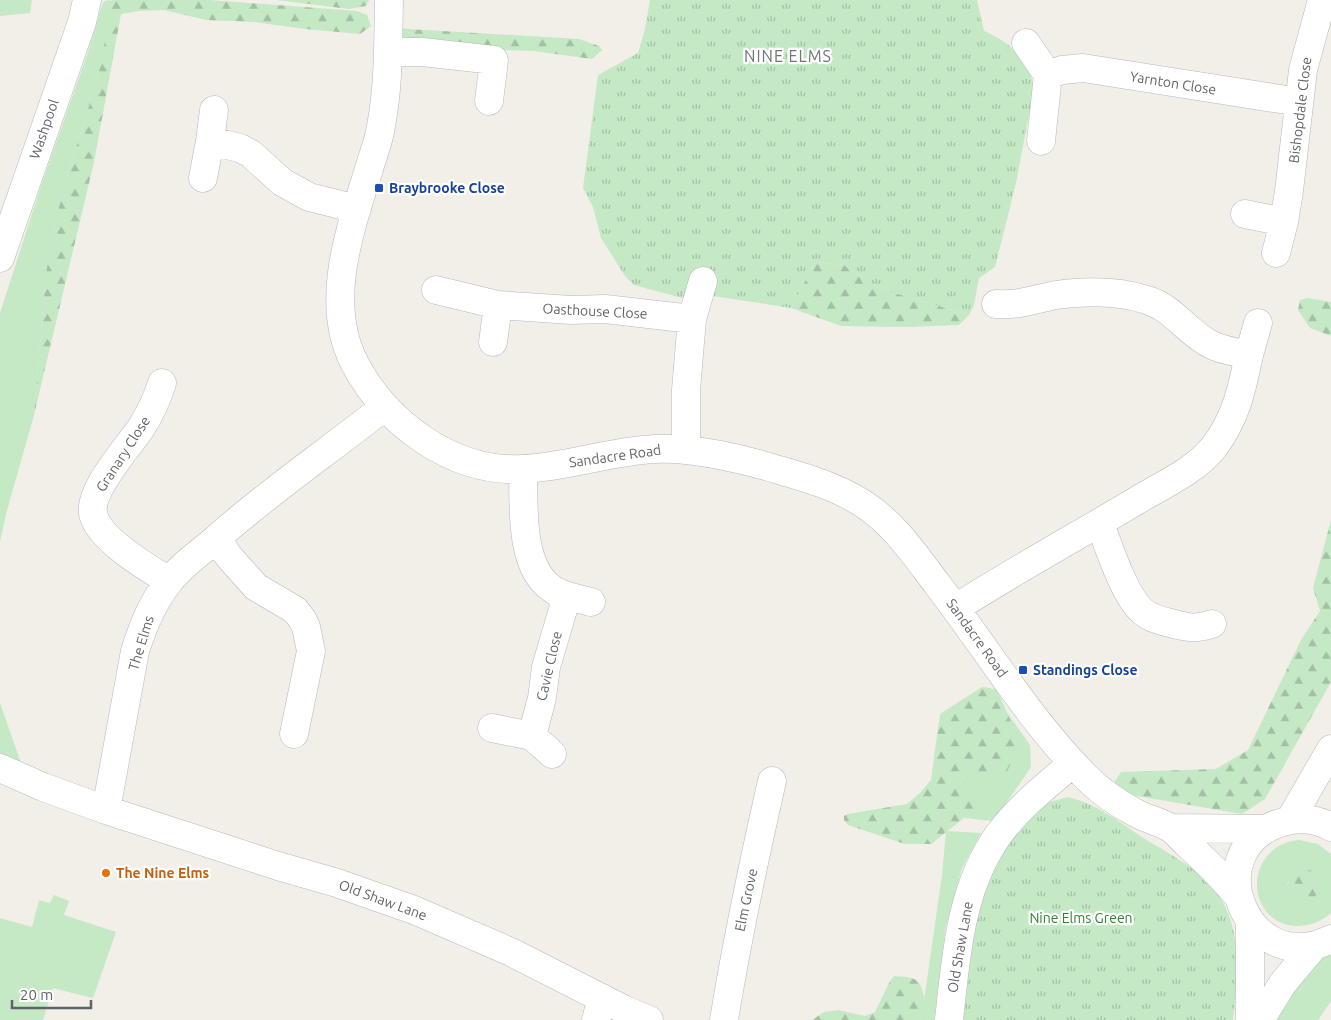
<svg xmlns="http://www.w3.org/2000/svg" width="1331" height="1020" font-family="Ubuntu,sans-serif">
	<defs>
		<pattern id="forest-firs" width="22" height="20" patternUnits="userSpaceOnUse" patternTransform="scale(1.25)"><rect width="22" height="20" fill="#c5e8c5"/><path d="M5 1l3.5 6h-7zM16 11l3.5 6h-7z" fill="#a3c0a4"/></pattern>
		<pattern id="park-tufts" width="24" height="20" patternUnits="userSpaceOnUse" patternTransform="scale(1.25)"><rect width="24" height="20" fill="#c5e8c5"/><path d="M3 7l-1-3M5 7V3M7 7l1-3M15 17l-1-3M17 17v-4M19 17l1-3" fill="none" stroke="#a3c0a4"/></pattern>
	</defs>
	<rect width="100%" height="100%" fill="#f1efe8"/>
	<path fill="#c5e8c5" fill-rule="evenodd" d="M0,0h32l-2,13 -30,3z
		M108,0l6,2 -16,74 -37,121 -15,77 -12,141 -28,99 -6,28v-229l42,-130 45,-128 16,-53z
		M0,703l21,60 -21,-10z
		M1006,711l24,34 1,22 -37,54 -30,-3 10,-8 -14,-26 5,-11 49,-44z
		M946,831l35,2 -19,35 -16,58 -12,94h-10v-19l18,-126z
		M1299,840l19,4 13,10v59c-10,9 -21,13 -35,13 -53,-4 -52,-81 3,-86zM1315,873l5,10 -2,10 -31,-9 4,-9z
		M54,895l15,6 -5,14 52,17 -23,66 -40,-10 -10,32h-43v-102l32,9 7,-27 11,3z
		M1331,951v50l-13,19h-44l36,-58z"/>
	<path fill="url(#forest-firs)" d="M111,0h98l148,11 10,4 4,11 -11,8 -55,-5 -51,-7 -48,-2 -42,-10 -25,1 -18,3 -27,148 -60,253 12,-142 15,-76 37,-121 15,-74z
		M276,0h93l-3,6 -17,3z
		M395,26l13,3 171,10 20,7 3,4 -10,9 -58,-8 -122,-4 -16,-3z
		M815,262l29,3 34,23 91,27 -10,10 -51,2 -67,-1 -50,-18z
		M1308,298l23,4v34l-21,-8 -12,-18 2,-10z
		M1331,520v162l-66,117 -23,15 -111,-19 -19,-9 9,-14 95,-3 32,-19 53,-110 19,-29 -7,-23z
		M982,687l15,2 17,40 1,27 -10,19 -40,-2 -5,11 10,13 4,13 -43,34h-26l-57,-19 -4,-5v-4l4,-2 59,-10 14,-12 10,-12 9,-66z
		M1288 885a16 16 0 1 1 32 0a16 16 0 1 1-32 0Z
		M894,976c7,1 14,0 20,3 12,5 11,30 10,41h-112l12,-8 14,-2 27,6 10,-4 14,-29z"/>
	<path fill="url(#park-tufts)" d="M650,0h327l7,31c26,11 45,29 50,57l-18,95 -21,84 -16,11 -5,27 -5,10 -91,-27 -34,-23 -29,-3 -24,46 -85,-13 -24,3 -48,-13 -9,-9 -24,-38 -8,-31 -10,-19 15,-113 40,-22 7,-24z
		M1068,797c29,7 53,26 77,42 18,11 42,24 58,38 41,37 36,93 30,143h-277l24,-122 24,-53 42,-42z"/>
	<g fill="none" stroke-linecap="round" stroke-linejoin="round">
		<g stroke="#b5b8bc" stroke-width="29">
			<path id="street" d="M389,0c-1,42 0,84 -8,126 -2,15 -8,29 -12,43 -19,61 -46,134 -14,195 32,60 98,109 168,105 44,-2 88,-18 132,-20 37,-2 89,10 124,21 28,8 58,17 83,33 32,20 53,52 75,81 50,65 93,137 150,194 14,14 32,26 49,35 10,6 23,8 34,15 6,4 11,10 16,15 19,17 36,34 52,53
				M1026,43l22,32 14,-5 21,-2 216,34
				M389,52h33l72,8 -5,41
				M210,141l4,-31
				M1041,141l7,-66
				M203,178l7,-37 30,7 11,6 31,28 27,15 48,12
				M1245,214l39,8
				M1276,253l8,-31 5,-31 14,-121 19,-70
				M436,290l62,15 73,5 34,-1 87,10
				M493,342l5,-37
				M1249,355l9,-32
				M162,383c-5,16 -12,31 -21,45 -13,19 -52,62 -48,85 4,25 56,56 76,68
				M686,450v-60l6,-71 11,-38
				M523,469c1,36 -4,96 28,119 11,9 27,10 40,14
				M1100,524c9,23 24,71 42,87 9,8 21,10 32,13 16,4 22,5 38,0
				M216,539l14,19 26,29 39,23 7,9 4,8 5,24 -17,83
				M956,608c59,-38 120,-71 180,-107 26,-16 59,-30 78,-54 22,-29 28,-58 35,-92 -12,-3 -25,-4 -37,-10 -24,-11 -38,-37 -65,-45 -28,-9 -62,-9 -91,-5 -20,4 -39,11 -60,9
				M492,728l40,8 10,-38 4,-31 21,-71
				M532,736l20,18
				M0,768l43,19 63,23 172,56 59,17 77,27 97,42 112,57 26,11
				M106,810l29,-159c8,-25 17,-48 33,-68 13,-18 32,-30 48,-44 52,-47 113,-88 168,-132
				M1170,828l96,1
				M596,1020l6,-22
				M724,1020c13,-80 30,-160 48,-239
				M949,1020c7,-63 11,-132 50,-186 20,-27 48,-49 74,-71"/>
		</g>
		<g stroke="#b6babf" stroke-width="29">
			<path id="secondary" d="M0,258l82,-236 5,-22
				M1290,820l41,-71
				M1331,827c-14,-8 -32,-10 -48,-5 -89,26 -36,159 48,117
				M1250,1020v-99
				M1260,1020l23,-37 31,-37"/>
		</g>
		<use href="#street" stroke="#fff" stroke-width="28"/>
		<use href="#secondary" stroke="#fff" stroke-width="28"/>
	</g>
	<g fill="#1a4fb4" stroke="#fff" stroke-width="2">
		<rect x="374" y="183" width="10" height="10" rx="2.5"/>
		<rect x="1018" y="665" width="10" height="10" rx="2.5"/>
	</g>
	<circle fill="#e8710a" stroke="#fff" stroke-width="2" cx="106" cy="873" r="5"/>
	<g text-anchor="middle" stroke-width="4.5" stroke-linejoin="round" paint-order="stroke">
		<g font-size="14" fill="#5f6368" stroke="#fff">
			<text transform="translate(1173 83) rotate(9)" y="5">Yarnton Close</text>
			<text transform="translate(1300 110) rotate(-83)" y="5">Bishopdale Close</text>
			<text transform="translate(44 129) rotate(-71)" y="5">Washpool</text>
			<text transform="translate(595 311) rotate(3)" y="5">Oasthouse Close</text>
			<text transform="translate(123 454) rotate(-57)" y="5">Granary Close</text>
			<text transform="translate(615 456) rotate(-8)" y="5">Sandacre Road</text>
			<text transform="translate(977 638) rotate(54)" y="5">Sandacre Road</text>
			<text transform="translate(141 643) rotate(-73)" y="5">The Elms</text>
			<text transform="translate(549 666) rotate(-77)" y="5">Cavie Close</text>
			<text transform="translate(383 900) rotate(20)" y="5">Old Shaw Lane</text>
			<text transform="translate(746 900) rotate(-78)" y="5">Elm Grove</text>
			<text transform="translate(960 947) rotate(-80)" y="5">Old Shaw Lane</text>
		</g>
		<g font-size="14" font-weight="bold" fill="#164399" stroke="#fff" text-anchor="start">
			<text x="389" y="193">Braybrooke Close</text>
			<text x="1033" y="675">Standings Close</text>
		</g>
		<g font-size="14" font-weight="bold" fill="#c56008" stroke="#fff" text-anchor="start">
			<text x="116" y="878">The Nine Elms</text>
		</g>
		<g font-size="14" fill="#348238" stroke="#fff">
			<text x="1081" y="923">Nine Elms Green</text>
		</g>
		<g font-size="16" letter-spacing="1" fill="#70757a" stroke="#fff">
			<text x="788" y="62">NINE ELMS</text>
		</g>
	</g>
	<path d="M12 1000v8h79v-8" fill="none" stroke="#5f6368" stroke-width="2.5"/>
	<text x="20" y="1000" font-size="15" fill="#5f6368" stroke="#ffffff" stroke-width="4" paint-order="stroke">20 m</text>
</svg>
